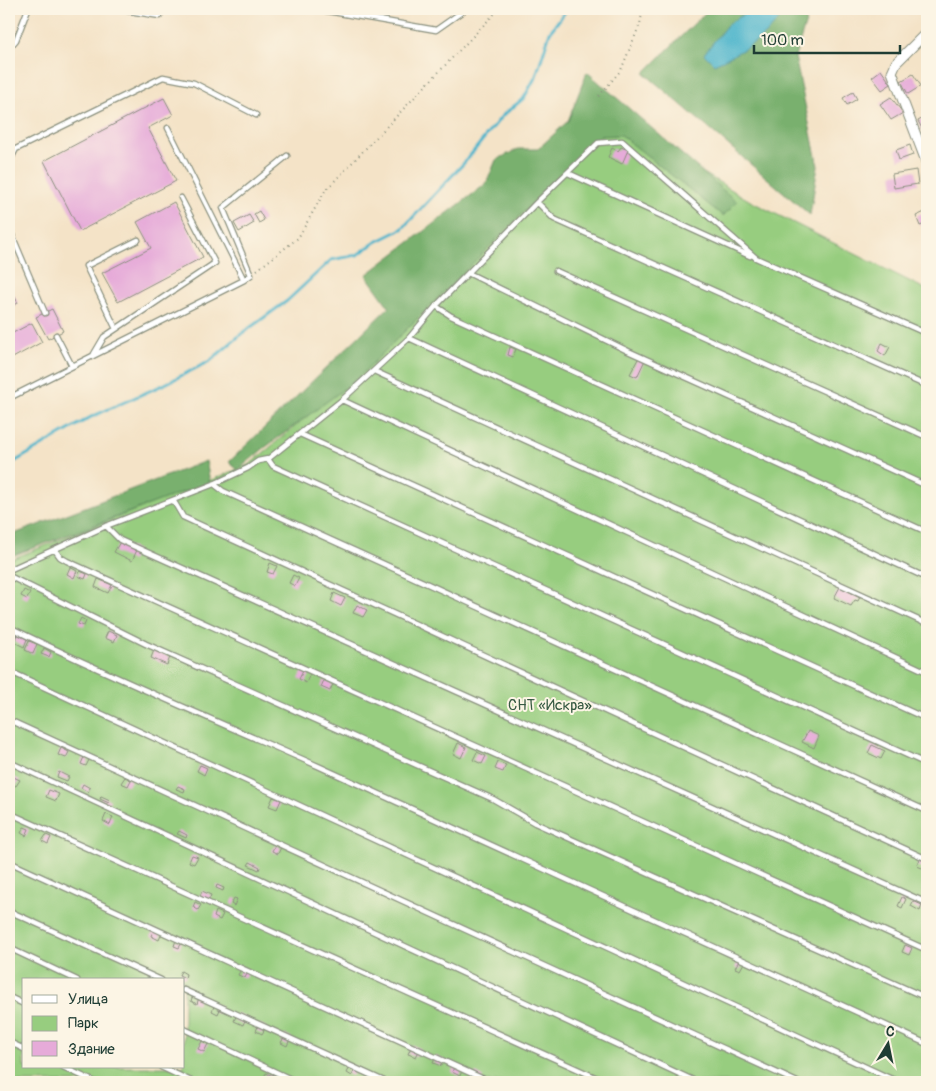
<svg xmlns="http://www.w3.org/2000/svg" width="936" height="1091" font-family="Pangolin,sans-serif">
	<rect width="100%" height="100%" fill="#fcf5e5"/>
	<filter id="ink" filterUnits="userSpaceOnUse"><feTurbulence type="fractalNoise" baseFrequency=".02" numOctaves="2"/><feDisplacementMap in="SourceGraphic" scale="10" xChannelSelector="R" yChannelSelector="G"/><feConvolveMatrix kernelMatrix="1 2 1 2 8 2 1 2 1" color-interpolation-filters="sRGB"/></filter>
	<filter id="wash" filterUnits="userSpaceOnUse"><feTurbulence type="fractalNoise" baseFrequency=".0096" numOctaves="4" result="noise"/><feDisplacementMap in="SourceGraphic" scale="20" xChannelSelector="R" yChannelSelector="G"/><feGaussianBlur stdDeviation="1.12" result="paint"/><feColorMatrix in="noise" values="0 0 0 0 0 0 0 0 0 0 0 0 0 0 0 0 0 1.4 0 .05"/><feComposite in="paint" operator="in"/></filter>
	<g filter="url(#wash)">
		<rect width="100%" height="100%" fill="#f4e3c7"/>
		<path fill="#97cd7f" stroke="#5b855a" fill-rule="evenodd" d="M597,109l155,93 175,88v792h-918v-522l240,-95 95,-80zM24,980h160v87h-160z"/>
		<path fill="#79b06e" stroke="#4c7651" d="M709,9h101l-15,48 23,109 -8,49 -166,-142z
			M587,72l150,130 -14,14 -102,-81 -21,1 -244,244 -93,69 -25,21 -9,-8 160,-155 -23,-32 120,-91 10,-24 22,-11h20l30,-28z
			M206,461l4,21 -201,75v-21z"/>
		<path fill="#4eb5cc" stroke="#367980" d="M751,9h34c-14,28 -44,43 -71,55l-10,-10 23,-29z"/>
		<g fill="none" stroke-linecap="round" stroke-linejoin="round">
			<path stroke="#4eb5cc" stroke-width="3" d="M9,465l82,-48 74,-33 45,-23 34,-29 43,-31 44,-41 26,-5 19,-13 26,-13 62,-66 38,-47 22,-18 12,-22 14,-44 17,-23"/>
		</g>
		<g id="blocks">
			<path fill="#e6abd9" d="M881,70l10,14 -9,6 -10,-13z
				M913,74l8,12 -13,8 -7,-13z
				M853,92l4,7 -10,6 -4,-7z
				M891,97l12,16 -12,7 -11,-16z
				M164,98l9,17 -25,13 28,53 -96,50 -36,-70z
				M927,116v17l-2,1 -7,-13z
				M910,145l3,10 -14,5 -3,-10z
				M621,147l7,3 -6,14 -14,-7 4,-9 6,3z
				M916,170l2,14 -24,4 -2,-14z
				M174,202l29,55 -85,45 -16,-29 49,-25 -14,-26z
				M259,211l5,9 -5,3 -5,-9z
				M927,211v12l-7,3 -4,-10z
				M249,215l5,8 -15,9 -5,-9z
				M9,286l9,17 -9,5z
				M52,309l11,22 -15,8 -12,-22z
				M32,323l10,19 -33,18v-25z
				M882,343l8,4 -5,9 -7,-5z
				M510,347l6,2 -3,8 -5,-2z
				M639,357l6,3 -8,17 -7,-3z
				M120,542l17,8 -5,11 -18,-9z
				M270,563l7,3 -4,8 -6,-2z
				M70,567l7,4 -3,7 -7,-4z
				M80,571l7,3 -2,5 -7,-3z
				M293,575l6,3 -4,8 -6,-3z
				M98,579l14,6 -4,8 -13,-6z
				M840,587l20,10 -2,4 -3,-1 -4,6 -17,-8z
				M24,590l6,3 -3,6 -6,-3z
				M334,593l11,5 -4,8 -10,-5z
				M357,605l10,5 -4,7 -10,-4z
				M81,618l5,3 -2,5 -6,-2z
				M9,630l7,4 -3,7 -4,-1z
				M108,631l9,4 -3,7 -9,-4z
				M17,634l10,5 -3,8 -10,-5z
				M29,641l8,3 -4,10 -8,-4z
				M44,648l7,4 -2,5 -8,-3z
				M154,650l16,7 -3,8 -16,-7z
				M303,671l7,3 -4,9 -7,-4z
				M324,680l9,4 -3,7 -9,-4z
				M808,731l11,5 -5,12 -12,-6z
				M458,743l8,4 -5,11 -8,-4z
				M872,745l13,6 -4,8 -13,-6z
				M61,748l8,4 -3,6 -8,-3z
				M477,752l9,4 -4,8 -9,-4z
				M84,757l5,3 -3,6 -5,-2z
				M498,762l8,3 -3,7 -8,-3z
				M200,765l7,3 -3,7 -7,-4z
				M59,772l10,5 -2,4 -10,-4z
				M9,775l11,5 -4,6 -7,-3z
				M125,777l6,3 -3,6 -7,-3z
				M83,784l7,4 -2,4 -7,-4z
				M178,786l7,3 -1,3 -8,-3z
				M49,790l10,4 -3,7 -10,-4z
				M101,796l9,4 -1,3 -9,-4z
				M273,797l8,3 -4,9 -8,-3z
				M106,814l7,3 -3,8 -7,-4z
				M24,827l5,2 -3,7 -5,-3z
				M179,831l8,4 -1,3 -9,-4z
				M46,835l5,2 -3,7 -6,-3z
				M275,845l6,2 -3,7 -6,-3z
				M192,855l6,2 -4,7 -5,-2z
				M920,859l7,3v8l-10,-4z
				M250,862l10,5 -1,3 -11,-5z
				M217,885l7,3 -1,3 -7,-3z
				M202,891l9,4 -2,5 -9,-4z
				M902,897l4,2 -4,9 -4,-2z
				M234,898l3,1 -3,7 -3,-2z
				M913,901l9,4 -2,6 -9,-5z
				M195,902l6,3 -3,5 -5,-3z
				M216,911l7,3 -3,6 -6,-3z
				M154,929l8,4 -3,7 -8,-4z
				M176,940l6,2 -3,6 -5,-2z
				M905,945l7,3 -3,7 -7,-3z
				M739,960l5,3 -4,7 -5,-2z
				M241,969l7,3 -3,6 -7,-3z
				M181,971l5,3 -1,4 -6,-3z
				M193,995l6,2 -2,7 -6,-3z
				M215,1004l6,3 -3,7 -6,-3z
				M237,1014l9,4 -3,7 -9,-4z
				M259,1024l7,3 -4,7 -6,-3z
				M285,1035l6,2 -4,9 -6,-3z
				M202,1041l6,3 -4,8 -6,-3z
				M412,1045l8,4 -4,8 -8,-3z
				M436,1056l8,4 -3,6 -8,-3z
				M351,1065l5,2 -4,9 -5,-3z
				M455,1065l8,3 -3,8 -8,-4z
				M266,1073l13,6 -2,3h-7l-7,-3z
				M476,1073l7,4 -2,5h-9z"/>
		</g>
	</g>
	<g filter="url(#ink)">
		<use href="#blocks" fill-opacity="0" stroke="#8a907e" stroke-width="1"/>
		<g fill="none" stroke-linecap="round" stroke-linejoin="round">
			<g stroke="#8a907e" stroke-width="7">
				<path id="lane" d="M117,9l43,7
					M316,9l120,21 30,-21
					M9,48l7,-8 12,-31
					M168,128l76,152
					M9,162l7,-13 147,-72 31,6 62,32
					M568,173l182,83
					M537,202l17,17 373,167
					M9,228l36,85
					M556,271l371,166
					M468,273l160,78 299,135
					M436,306l15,10 476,216
					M116,329l-30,-63 52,-26
					M921,331l6,7
					M56,335l16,31
					M409,338l518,240
					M94,354l10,-17 111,-74 -34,-65
					M374,371l553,253
					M9,398l235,-118 7,-5 -28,-67 64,-52
					M342,400l585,272
					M300,434l627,285
					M268,459l5,7 654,298
					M214,484l9,7 704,320
					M173,500l10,17 744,342
					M106,526l14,14 807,363
					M55,550l5,7 7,4 860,389
					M9,570l97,-44 108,-42 34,-16 10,-7 10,-2 74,-59 67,-62 27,-32 101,-104 61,-59 24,-2 134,117 165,73 6,-3
					M9,576l137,68 347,155 42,24 392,175
					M9,627c101,50 206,93 309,139 204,92 407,185 609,278
					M9,671l889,411
					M9,720l788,362
					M9,762l688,320
					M9,813l597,269
					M9,862l481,220
					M9,911l152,69
					M9,948l68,32
					M184,990l202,92
					M9,997l15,7
					M184,1029l113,53
					M9,1042l15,7
					M63,1067l32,15
					M161,1067l32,15"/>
			</g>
			<g stroke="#8a907e" stroke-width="11">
				<path id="street" d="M927,32l-31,31 -4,9 35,92"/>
			</g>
			<path stroke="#8a907e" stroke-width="2" stroke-dasharray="1 4" stroke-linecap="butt" d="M599,96l22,-26 19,-46 3,-15
				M257,270l41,-32 27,-47 174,-182"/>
			<use href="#lane" stroke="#fff" stroke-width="4.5"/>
			<use href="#street" stroke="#fff" stroke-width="9"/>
		</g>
	</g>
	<g text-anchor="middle" stroke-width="4" stroke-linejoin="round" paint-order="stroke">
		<g font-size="15" fill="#375a43" stroke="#fcf5e5">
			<text x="550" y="710">СНТ «Искра»</text>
		</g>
	</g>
	<rect width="936" height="1091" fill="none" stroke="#fcf5e5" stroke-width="30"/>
	<rect x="22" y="978" width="162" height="90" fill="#fcf5e5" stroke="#a4ab9e"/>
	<rect x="32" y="995" width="25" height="8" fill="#ffffff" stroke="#a4ab9e"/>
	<text x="68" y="1004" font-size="15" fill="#1f3d34">Улица</text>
	<rect x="32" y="1016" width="25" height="15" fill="#97cd7f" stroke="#a4ab9e"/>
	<text x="68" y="1028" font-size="15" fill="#1f3d34">Парк</text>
	<rect x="32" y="1041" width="25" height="15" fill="#e6abd9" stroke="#a4ab9e"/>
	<text x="68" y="1054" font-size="15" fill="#1f3d34">Здание</text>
	<g transform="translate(888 1044) rotate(10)" stroke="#fcf5e5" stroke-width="4" paint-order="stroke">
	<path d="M0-4L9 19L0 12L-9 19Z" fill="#1f3d34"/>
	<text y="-8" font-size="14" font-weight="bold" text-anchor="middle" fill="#1f3d34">С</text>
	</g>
	<path d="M754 45v8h146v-8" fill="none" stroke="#1f3d34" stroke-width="2.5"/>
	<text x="761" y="45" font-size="15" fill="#1f3d34" stroke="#fcf5e5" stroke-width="4" paint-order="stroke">100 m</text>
</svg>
